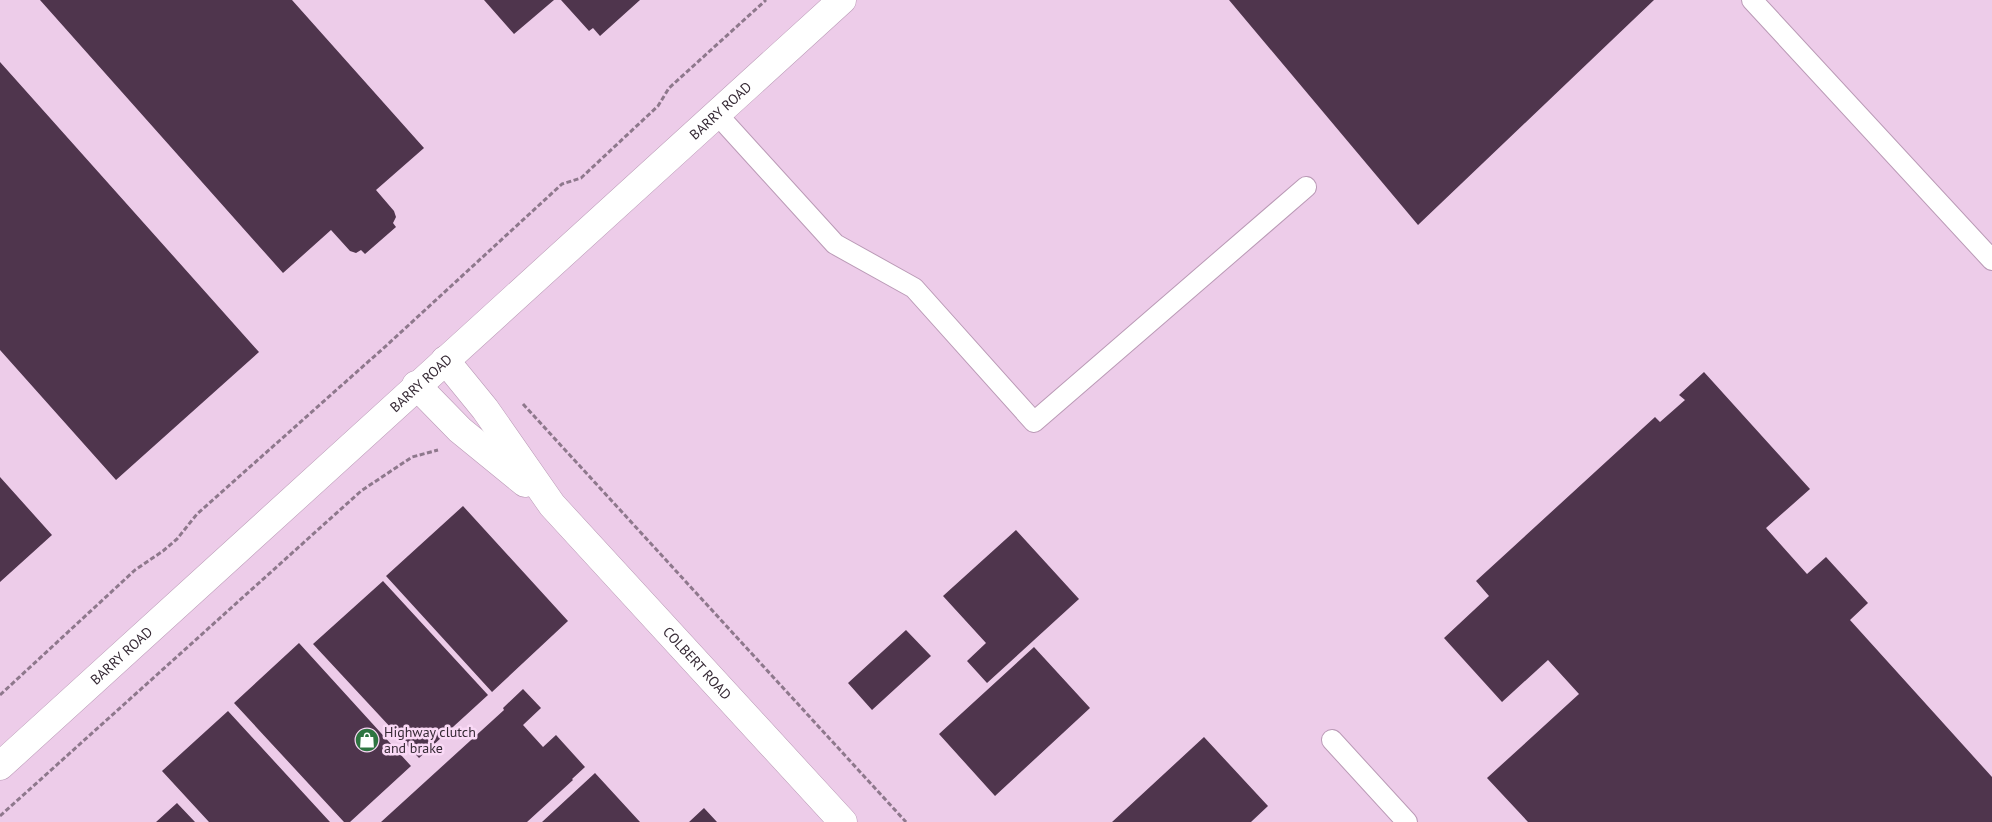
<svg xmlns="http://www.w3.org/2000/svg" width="1992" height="822" font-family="'PT Sans',sans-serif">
	<rect width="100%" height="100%" fill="#edcce9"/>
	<path fill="#4f354d" d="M40,0h252l132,148 -48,42 18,21 2,6 -3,6 3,4 -31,27 -4,-4 -5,3 -6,-2 -19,-21 -48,43z
		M484,0h70l-40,34z
		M561,0h79l-40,36 -7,-8 -4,3z
		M1229,0h425l-236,225z
		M0,62l259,290 -143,128 -116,-130z
		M1704,372l106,117 -44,39 41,46 19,-17 42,46 -18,17 142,157v45h-464l-41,-44 92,-84 -31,-34 -46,42 -58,-64 45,-42 -13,-15 179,-164 5,5 25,-22 -6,-5z
		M0,477l52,58 -52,47z
		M463,506l105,115 -76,71 -106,-116z
		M1016,530l63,69 -92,84 -20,-22 19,-18 -43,-47z
		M383,581l105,114 -69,63 -106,-114z
		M906,630l25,26 -59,54 -24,-27z
		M299,643l112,123 -61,56h-6l-110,-119z
		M1034,647l56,61 -95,88 -56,-62z
		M523,689l18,19 -18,17 20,22 13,-12 29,32 -13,12 1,1 -46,42h-146l123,-112 -1,-2z
		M228,711l102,111h-121l-47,-51z
		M1204,737l64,69 -17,16h-139z
		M595,773l45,49h-98z
		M177,803l18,19h-39z
		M704,808l13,14h-28z"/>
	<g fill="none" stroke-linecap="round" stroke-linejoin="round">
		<g stroke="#ba9ab6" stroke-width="22">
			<path id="lane" d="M1752,0l240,260
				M716,113l119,131 79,44 120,134 272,-235
				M1332,740l75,82"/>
		</g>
		<g stroke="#ba9ab6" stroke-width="29">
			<g id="street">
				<path id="s1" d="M445,360l40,49 67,96 291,317"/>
				<path d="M416,385l44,45 65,53"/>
				<path id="s2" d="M0,766l842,-766"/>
			</g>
		</g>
		<path stroke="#8e788c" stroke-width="3" stroke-dasharray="5 2.5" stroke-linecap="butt" d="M523,404l383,418
			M0,695l135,-125 28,-19 14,-12 20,-25 190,-169 175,-161 19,-6 77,-72 11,-18 97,-88
			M0,816l361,-325 51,-34 26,-7"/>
		<use href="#lane" stroke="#fff" stroke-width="20"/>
		<use href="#street" stroke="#fff" stroke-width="28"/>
	</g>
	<defs>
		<g id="shop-disc" transform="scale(1.25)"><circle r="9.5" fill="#2e7541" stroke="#fad9f6"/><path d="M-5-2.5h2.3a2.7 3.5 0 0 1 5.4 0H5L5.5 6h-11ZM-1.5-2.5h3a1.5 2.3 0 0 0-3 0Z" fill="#fff"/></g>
	</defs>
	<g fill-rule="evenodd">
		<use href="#shop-disc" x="367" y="740"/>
	</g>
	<g text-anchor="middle" stroke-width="5" stroke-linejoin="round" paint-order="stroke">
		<g font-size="14" fill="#362a35" stroke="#fad9f6">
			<text dy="5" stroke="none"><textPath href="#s2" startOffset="974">BARRY ROAD</textPath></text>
			<text dy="5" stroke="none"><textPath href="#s2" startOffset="569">BARRY ROAD</textPath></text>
			<text dy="5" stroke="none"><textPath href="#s2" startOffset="164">BARRY ROAD</textPath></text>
			<text dy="5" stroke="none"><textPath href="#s1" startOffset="395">COLBERT ROAD</textPath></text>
		</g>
		<g font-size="14" fill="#362a35" stroke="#fad9f6" text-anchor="start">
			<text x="384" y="737">Highway clutch<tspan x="384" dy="16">and brake</tspan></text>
		</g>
	</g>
</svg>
